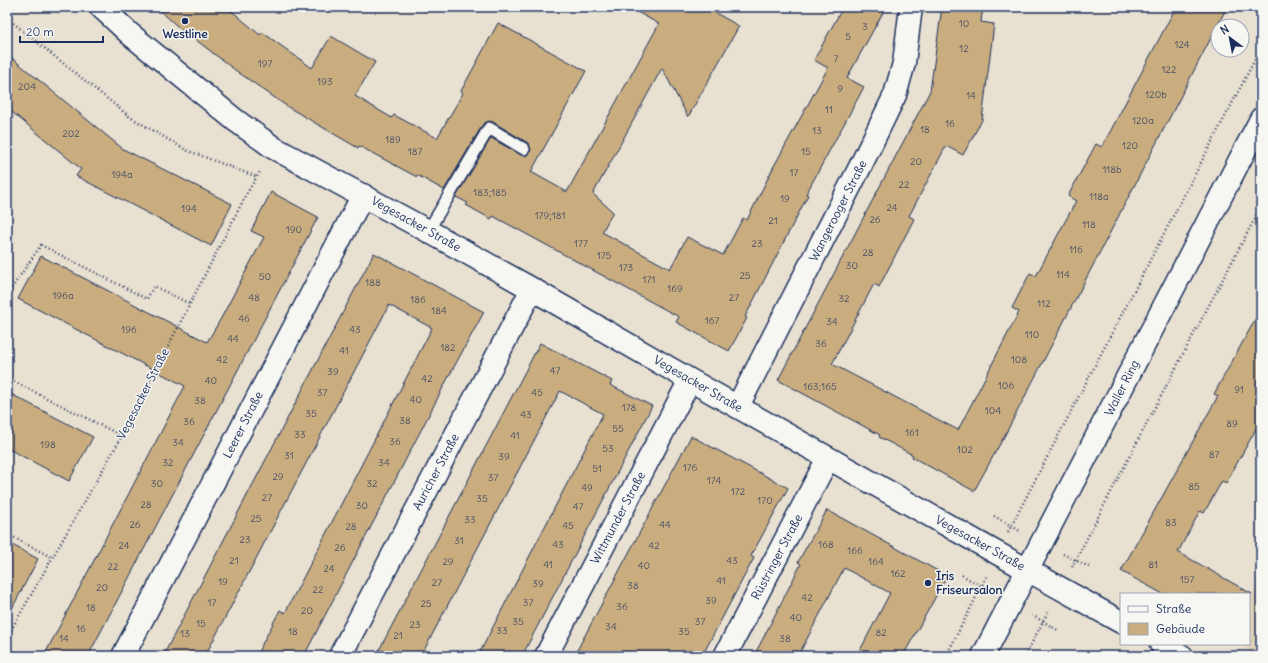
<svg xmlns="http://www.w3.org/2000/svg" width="1268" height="663" font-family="Delius,sans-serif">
	<rect width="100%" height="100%" fill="#e8e0d0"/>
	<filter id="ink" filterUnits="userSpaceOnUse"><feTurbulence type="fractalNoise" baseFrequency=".025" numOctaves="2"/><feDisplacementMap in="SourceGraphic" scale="8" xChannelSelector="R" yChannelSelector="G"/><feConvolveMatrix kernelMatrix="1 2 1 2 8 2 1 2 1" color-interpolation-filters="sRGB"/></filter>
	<g filter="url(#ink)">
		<path fill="#dfd1b8" d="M1261,579v77h-1l-22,-12h11v-44z"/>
		<path fill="#c9ad7f" stroke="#1b2f5e" d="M156,7h71l33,28 2,-3 50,36 19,-32 44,26 -20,34 37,22 2,-3 43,23 26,-45 -2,-2 37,-68 88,48 -55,101 36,20 92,-168 -31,-17h77l34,19 -51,91 -26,-49 -69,126 20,18 -11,20 68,37 17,-32 36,18 20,-37 4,2 27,-54 54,-98 -14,-8 29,-53h43l-39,71 17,9 -58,107 2,1 -63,122 2,1 -18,33 -53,-29 3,-5 -186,-101 -2,3 -25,-14 2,-2 -12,-6 35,-59 30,17h6l3,-3 1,-3 -3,-6 -35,-21 -4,-1 -6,3 -39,66 -27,-15v2l-58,-31 -1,2 -70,-41 -53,-37 -48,-37 -1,1z
			M942,7h41l-2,15 13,2 -12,96 -19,35 -17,-9 -37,70 5,3 -35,68 -5,-3 -42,80 126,66 61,-118 -7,-4 18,-35 6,3 40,-75 -8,-5 28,-52 6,3 74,-140h51l-221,426 -32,58 -62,-34 1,-2 -34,-18 1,-2 -102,-55 152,-289z
			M7,54l116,95 109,55 -21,42 -135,-70 5,-7 -74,-61z
			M271,192l47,25 -230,439h-44l141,-270 -167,-87 23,-43 166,86 12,-20 45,-85 -13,-6z
			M374,253l110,59 -35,64 -145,280h-48l24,-46 5,3 147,-285 -43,-23 -184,351h-42z
			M1261,309v111l-35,63 -4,-2 -18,32 -4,-2 -22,41 74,42h-89l-42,-23 97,-175 -4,-2z
			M540,343l72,38 -2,4 42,21 -130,250h-44l125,-242 -43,-23 -139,265h-45z
			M7,392l86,45 -24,44 -62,-33z
			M691,436l97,52 -37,68 3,2 -52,98h-128z
			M827,510l120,66 -44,80h-46l33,-63 -46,-25 -46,88h-44l47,-92 -3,-2z
			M7,542l31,17 -31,59z"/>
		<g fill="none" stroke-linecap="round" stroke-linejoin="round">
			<g stroke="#1b2f5e" stroke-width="14">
				<path id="lane" d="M428,231l61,-103 35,21"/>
			</g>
			<g stroke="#1b2f5e" stroke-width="25">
				<path id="street" d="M101,7l29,27 105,86 39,28 154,83 104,58 158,91 289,163 142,79
					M738,406l122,-239 35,-72 9,-32 7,-56
					M1161,644l21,12
					M123,656l240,-461
					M340,656l192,-367
					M546,656l144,-276
					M725,656l103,-198"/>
			</g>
			<g stroke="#1b2f5e" stroke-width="25">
				<path id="secondary" d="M983,656l278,-537"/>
			</g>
			<path stroke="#1b2f5e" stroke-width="2.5" stroke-dasharray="1 3" stroke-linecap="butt" d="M7,18l123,99 56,33 71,27
				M7,295l34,-50 106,54 7,-13 36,18
				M7,378l115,58
				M994,516l26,15
				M1008,532l253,-484
				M7,534l46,24
				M1063,554l28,14
				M1072,567l90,-173 99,-187
				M962,575l27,16
				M1032,615l27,16
				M7,637l115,-201 125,-243 14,-23
				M946,656l41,-80
				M1025,656l24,-46"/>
			<use href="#lane" stroke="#f6f6f2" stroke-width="11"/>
			<use href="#street" stroke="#f6f6f2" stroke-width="22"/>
			<use href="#secondary" stroke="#f6f6f2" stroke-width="22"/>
		</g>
	</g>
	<g fill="#1b2f5e" stroke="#f6f6f2" stroke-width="1.5">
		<circle cx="185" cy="21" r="4"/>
		<circle cx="928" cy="583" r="4"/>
	</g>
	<g text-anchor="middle" stroke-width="3" stroke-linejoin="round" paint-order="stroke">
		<g font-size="10" fill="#464e66">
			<text x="964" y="27">10</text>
			<text x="865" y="30">3</text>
			<text x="848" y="40">5</text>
			<text x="1182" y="48">124</text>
			<text x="964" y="52">12</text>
			<text x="836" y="62">7</text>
			<text x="265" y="67">197</text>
			<text x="1169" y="73">122</text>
			<text x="325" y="85">193</text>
			<text x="27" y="90">204</text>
			<text x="840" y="92">9</text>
			<text x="1156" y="98">120b</text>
			<text x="971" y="99">14</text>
			<text x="829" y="113">11</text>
			<text x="1143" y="124">120a</text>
			<text x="950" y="127">16</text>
			<text x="925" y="133">18</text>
			<text x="817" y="134">13</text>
			<text x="71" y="137">202</text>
			<text x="393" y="143">189</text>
			<text x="1130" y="149">120</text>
			<text x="415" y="155">187</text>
			<text x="806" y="155">15</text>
			<text x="916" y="165">20</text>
			<text x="1112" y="173">118b</text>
			<text x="794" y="176">17</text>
			<text x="122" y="178">194a</text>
			<text x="904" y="188">22</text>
			<text x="490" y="196">183;185</text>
			<text x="1099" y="200">118a</text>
			<text x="785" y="202">19</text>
			<text x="892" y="211">24</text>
			<text x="189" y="212">194</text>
			<text x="550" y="219">179;181</text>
			<text x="875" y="223">26</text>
			<text x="773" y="224">21</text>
			<text x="1089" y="228">118</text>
			<text x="294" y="233">190</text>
			<text x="581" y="247">177</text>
			<text x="757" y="247">23</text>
			<text x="1076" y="253">116</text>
			<text x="868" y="256">28</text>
			<text x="604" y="259">175</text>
			<text x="852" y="269">30</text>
			<text x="626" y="271">173</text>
			<text x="1063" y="278">114</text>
			<text x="745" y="279">25</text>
			<text x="265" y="280">50</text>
			<text x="649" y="283">171</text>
			<text x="373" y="286">188</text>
			<text x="675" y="292">169</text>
			<text x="63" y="299">196a</text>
			<text x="254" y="301">48</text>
			<text x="734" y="301">27</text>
			<text x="844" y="302">32</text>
			<text x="418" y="303">186</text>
			<text x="1044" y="307">112</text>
			<text x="439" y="314">184</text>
			<text x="244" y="322">46</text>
			<text x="712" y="324">167</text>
			<text x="832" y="325">34</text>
			<text x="129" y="333">196</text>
			<text x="355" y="333">43</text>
			<text x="1032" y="338">110</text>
			<text x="233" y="342">44</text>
			<text x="821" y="347">36</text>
			<text x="448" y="351">182</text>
			<text x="344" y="354">41</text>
			<text x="222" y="363">42</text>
			<text x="1019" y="363">108</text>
			<text x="555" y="374">47</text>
			<text x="333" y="375">39</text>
			<text x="427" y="382">42</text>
			<text x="211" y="384">40</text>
			<text x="1006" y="389">106</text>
			<text x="820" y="390">163;165</text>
			<text x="1239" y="393">91</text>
			<text x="322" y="396">37</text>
			<text x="537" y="396">45</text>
			<text x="416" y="403">40</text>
			<text x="200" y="404">38</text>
			<text x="629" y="411">178</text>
			<text x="993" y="414">104</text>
			<text x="311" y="417">35</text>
			<text x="526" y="418">43</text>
			<text x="405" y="424">38</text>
			<text x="189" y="425">36</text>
			<text x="1232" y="427">89</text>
			<text x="618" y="432">55</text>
			<text x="912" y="436">161</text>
			<text x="300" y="438">33</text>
			<text x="515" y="439">41</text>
			<text x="395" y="445">36</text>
			<text x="178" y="446">34</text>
			<text x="48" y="448">198</text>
			<text x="608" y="452">53</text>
			<text x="965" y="453">102</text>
			<text x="1214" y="458">87</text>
			<text x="289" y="459">31</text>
			<text x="504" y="460">39</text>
			<text x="168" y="466">32</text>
			<text x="384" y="466">34</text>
			<text x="690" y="471">176</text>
			<text x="597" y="472">51</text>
			<text x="278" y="480">29</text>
			<text x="493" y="481">37</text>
			<text x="714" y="484">174</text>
			<text x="157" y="487">30</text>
			<text x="372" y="487">32</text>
			<text x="1194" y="490">85</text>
			<text x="587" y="491">49</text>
			<text x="738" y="495">172</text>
			<text x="267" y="501">27</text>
			<text x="482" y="502">35</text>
			<text x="765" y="504">170</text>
			<text x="146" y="508">28</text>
			<text x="362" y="509">30</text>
			<text x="578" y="510">47</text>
			<text x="256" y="522">25</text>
			<text x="470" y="523">33</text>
			<text x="1171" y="526">83</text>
			<text x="135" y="528">26</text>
			<text x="665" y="528">44</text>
			<text x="568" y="529">45</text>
			<text x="351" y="530">28</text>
			<text x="245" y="543">23</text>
			<text x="459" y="544">31</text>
			<text x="558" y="548">43</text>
			<text x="826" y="548">168</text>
			<text x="124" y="549">24</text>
			<text x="654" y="549">42</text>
			<text x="340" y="551">26</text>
			<text x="855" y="554">166</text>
			<text x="234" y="564">21</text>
			<text x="732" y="564">43</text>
			<text x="448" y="565">29</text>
			<text x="876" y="565">164</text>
			<text x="548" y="568">41</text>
			<text x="1153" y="568">81</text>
			<text x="644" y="569">40</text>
			<text x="113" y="570">22</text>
			<text x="329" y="572">24</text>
			<text x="898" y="577">162</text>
			<text x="1187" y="583">157</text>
			<text x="721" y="584">41</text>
			<text x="223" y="585">19</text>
			<text x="437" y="586">27</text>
			<text x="538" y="587">39</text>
			<text x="633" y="589">38</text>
			<text x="102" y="591">20</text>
			<text x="318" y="593">22</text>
			<text x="807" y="601">42</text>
			<text x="711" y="604">39</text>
			<text x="212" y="606">17</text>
			<text x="528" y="606">37</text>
			<text x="426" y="607">25</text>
			<text x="622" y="610">36</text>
			<text x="91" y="611">18</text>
			<text x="307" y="614">20</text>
			<text x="796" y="621">40</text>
			<text x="518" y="625">35</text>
			<text x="700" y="625">37</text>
			<text x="201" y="627">15</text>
			<text x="415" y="628">23</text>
			<text x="611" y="630">34</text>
			<text x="81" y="632">16</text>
			<text x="502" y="634">33</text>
			<text x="293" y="635">18</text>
			<text x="684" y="635">35</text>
			<text x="881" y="636">82</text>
			<text x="185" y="637">13</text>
			<text x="398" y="639">21</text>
			<text x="64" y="642">14</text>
			<text x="785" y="642">38</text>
		</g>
		<g font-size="12" font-weight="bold" fill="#1b2f5e" stroke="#f6f6f2">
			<text x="185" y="38">Westline</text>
			<text x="936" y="580" text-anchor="start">Iris<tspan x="936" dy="14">Friseursalon</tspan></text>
		</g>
		<g font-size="12" fill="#1b2f5e" stroke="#f6f6f2">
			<text transform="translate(838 211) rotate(-63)" y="4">Wangerooger Straße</text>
			<text transform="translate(416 224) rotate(29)" y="4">Vegesacker Straße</text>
			<text transform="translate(698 384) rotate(30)" y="4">Vegesacker Straße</text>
			<text transform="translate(1122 388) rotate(-63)" y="4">Waller Ring</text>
			<text transform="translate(143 394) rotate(-63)" y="4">Vegesacker Straße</text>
			<text transform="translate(243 425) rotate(-63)" y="4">Leerer Straße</text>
			<text transform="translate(436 472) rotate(-62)" y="4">Auricher Straße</text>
			<text transform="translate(618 518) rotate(-62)" y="4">Wittmunder Straße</text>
			<text transform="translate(980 543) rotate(29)" y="4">Vegesacker Straße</text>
			<text transform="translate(777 557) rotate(-62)" y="4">Rüstringer Straße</text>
		</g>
	</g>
	<rect width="1268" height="663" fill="none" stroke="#f6f6f2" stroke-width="24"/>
	<rect x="12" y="12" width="1244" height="639" fill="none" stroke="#1b2f5e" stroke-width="1.5" filter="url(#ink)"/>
	<rect x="1120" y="593" width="130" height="52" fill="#f6f6f2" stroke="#9ea6b7"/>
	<rect x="1128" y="606" width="20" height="6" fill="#f6f6f2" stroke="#9ea6b7"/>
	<text x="1156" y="613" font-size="12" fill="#1b2f5e">Straße</text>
	<rect x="1128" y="623" width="20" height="12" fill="#c9ad7f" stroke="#9ea6b7"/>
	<text x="1156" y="633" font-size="12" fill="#1b2f5e">Gebäude</text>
	<g transform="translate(1230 38) rotate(328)"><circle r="19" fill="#f6f6f2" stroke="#9ea6b7"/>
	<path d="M0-3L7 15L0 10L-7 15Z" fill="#1b2f5e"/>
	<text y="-6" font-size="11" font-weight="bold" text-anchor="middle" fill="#1b2f5e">N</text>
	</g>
	<path d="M20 36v6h83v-6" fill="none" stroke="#1b2f5e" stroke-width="2"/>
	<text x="26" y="36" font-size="12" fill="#1b2f5e" stroke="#f6f6f2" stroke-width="3" paint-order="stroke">20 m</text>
</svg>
